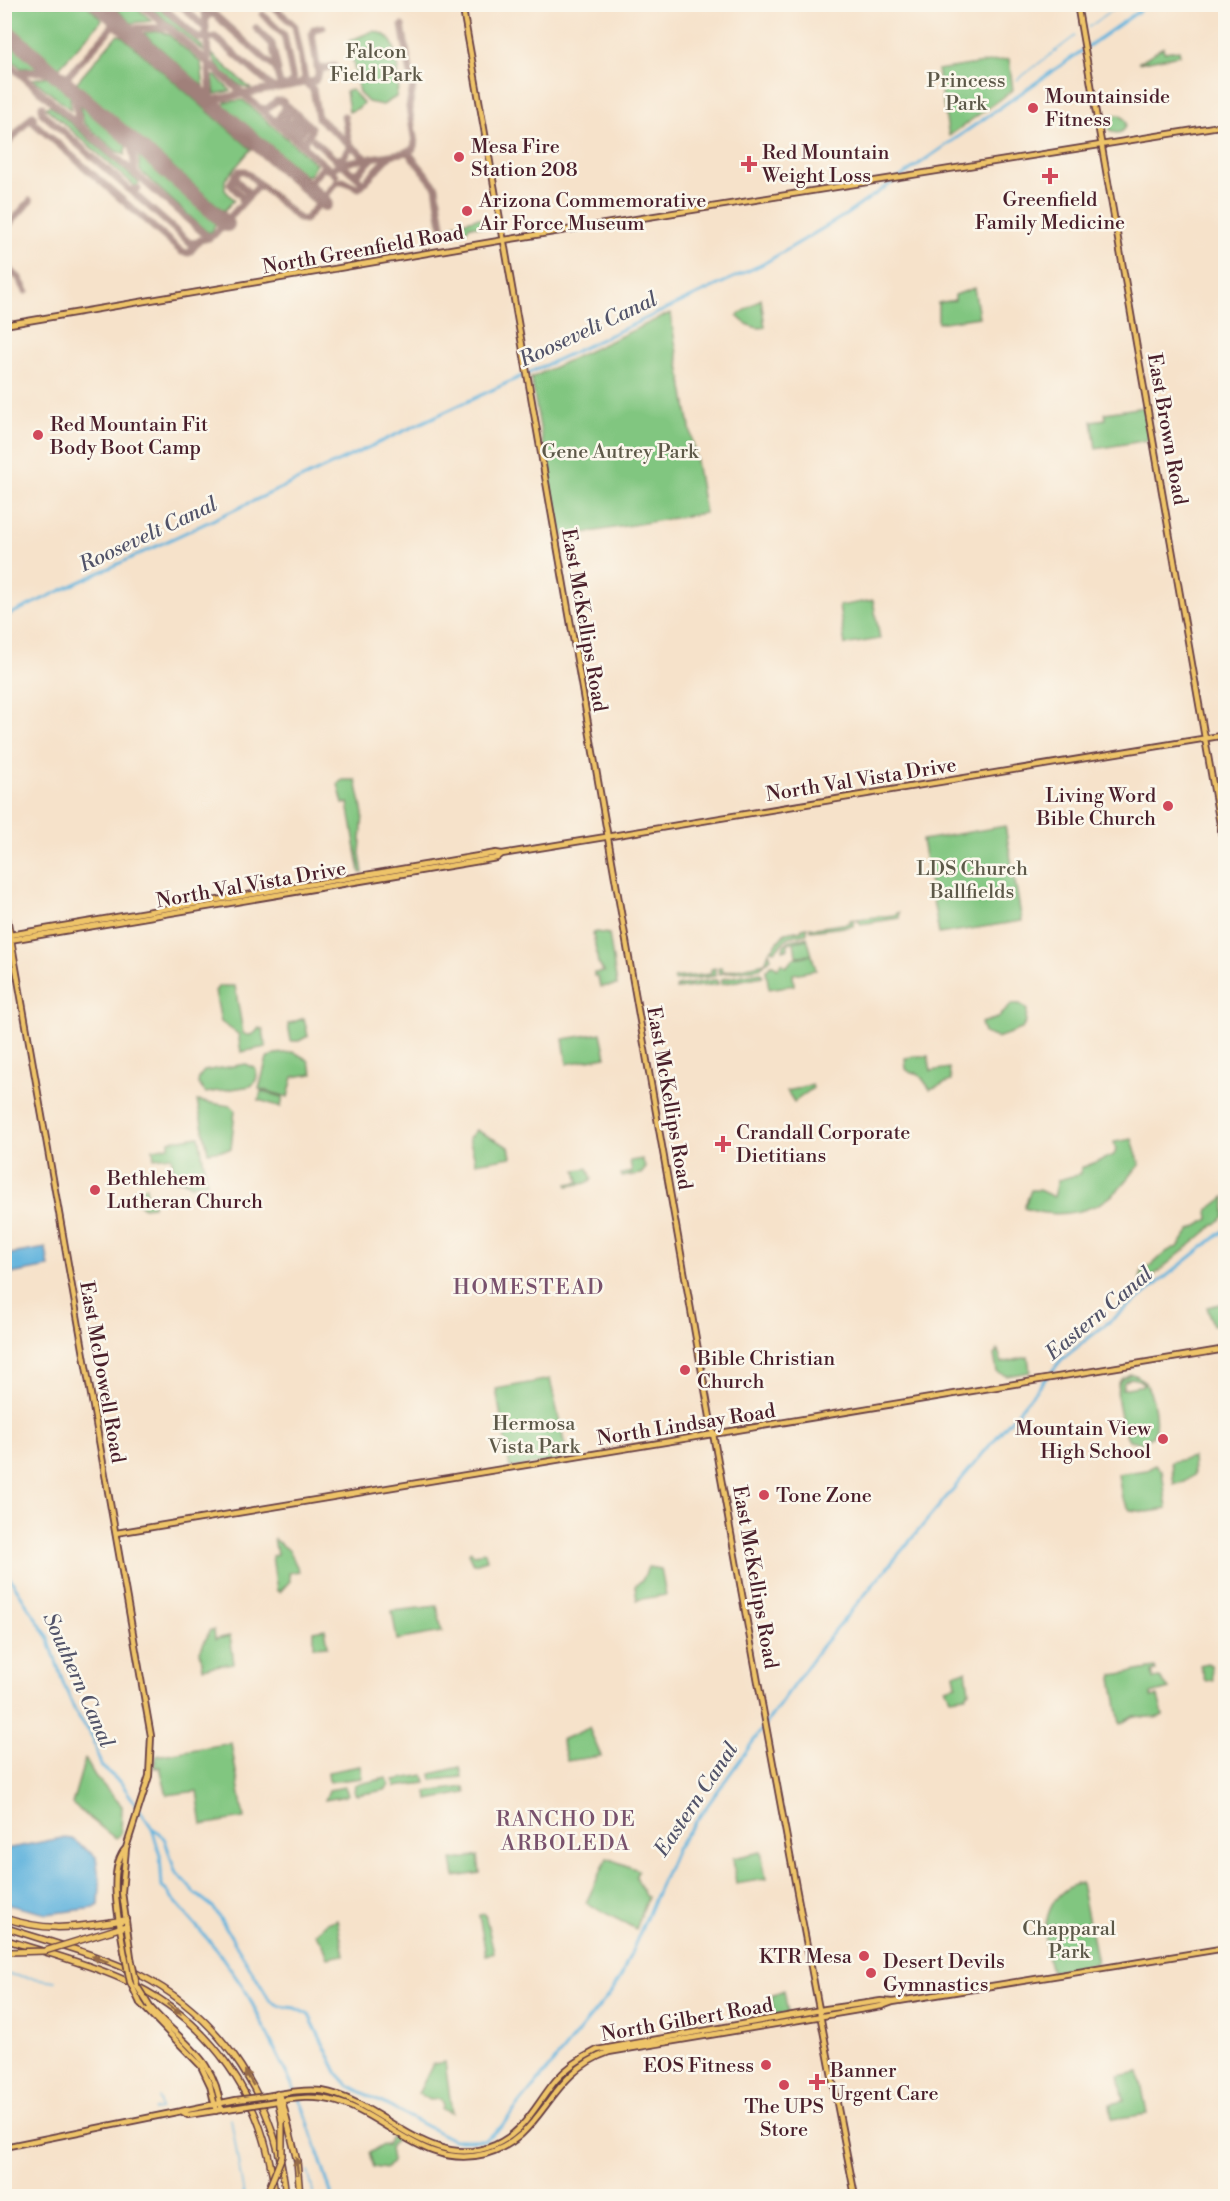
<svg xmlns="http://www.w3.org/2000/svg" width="1230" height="2201" font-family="'Libre Bodoni',serif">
	<rect width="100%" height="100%" fill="#fbf7ec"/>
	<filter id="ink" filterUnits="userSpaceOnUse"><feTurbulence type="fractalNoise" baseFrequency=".0167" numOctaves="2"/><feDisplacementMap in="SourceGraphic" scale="12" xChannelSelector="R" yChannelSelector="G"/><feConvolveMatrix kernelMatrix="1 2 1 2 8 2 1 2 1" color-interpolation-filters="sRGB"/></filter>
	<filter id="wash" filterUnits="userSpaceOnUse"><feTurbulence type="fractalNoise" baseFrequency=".008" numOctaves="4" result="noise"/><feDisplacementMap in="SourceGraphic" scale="24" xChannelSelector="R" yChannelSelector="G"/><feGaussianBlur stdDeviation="1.35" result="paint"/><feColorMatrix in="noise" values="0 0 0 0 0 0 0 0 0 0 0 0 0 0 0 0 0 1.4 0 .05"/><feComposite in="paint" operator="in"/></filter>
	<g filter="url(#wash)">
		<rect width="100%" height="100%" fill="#f6e2ca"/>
		<path fill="#81c680" stroke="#667256" stroke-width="1.5" fill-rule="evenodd" d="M5,4l82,1 15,15 -43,48 -54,-47z
			M112,5h22l18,16 -21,2z
			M148,5h7l47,41 1,5z
			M161,31l8,4 32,28 3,24 -61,-54z
			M373,31c22,3 22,20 26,39l-2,1 1,8h2l-4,18 -13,8 -15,-3 -9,-9 -10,-52z
			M117,35l5,1 129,113 -26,31v10l9,10 -10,11 -146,-126 -1,-3z
			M5,37l32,29 1,2h-17l-16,-14z
			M1163,47l1,5 15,-2 1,5 -42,8z
			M212,54l39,35c-12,-1 -38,-22 -39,-35z
			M1009,59l4,31 -64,46 -12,-66z
			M49,76l21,19 1,15 -38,-31z
			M213,76h3l15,15 -16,3z
			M352,90l11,13 -4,5 -10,4 -3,-21z
			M243,100l73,64 -6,11h-6l-80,-70 1,-3z
			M50,105l89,78 -3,4 -90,-79z
			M79,105l47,39 -1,11 -9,-4 -32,-28z
			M1108 124a9 9 0 1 1 18 0a9 9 0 1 1-18 0Z
			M138,154l78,68 -4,10h-5l-67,-61z
			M477,218l6,1 2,8 -15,-1 -3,4h-11l-1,-6z
			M974,288l5,29 -41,6v-20l17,-3v-5z
			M761,299l4,28c-10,3 -20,-3 -28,-11z
			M670,313l35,200 -145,24 -29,-159z
			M1144,407l6,30 -2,3 -52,9 -4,-28 14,-2 -1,-6z
			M873,600l7,39 -35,6 -6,-39z
			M342,780h14l7,34 -3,39 3,20h-3l-12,-70 -5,1 -5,-20z
			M1005,826l17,95 -83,13 -17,-94z
			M899,912v6l-38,6 -4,-5 37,-4z
			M854,919l-1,7 -42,5 -1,-4 5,1 35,-5v-3z
			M807,927v6l-19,4 -13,14 -4,-1 14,-17 17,-3v-2z
			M597,932l12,2 8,51 -17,2 -2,-10 -4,-1v-3l10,-1 -6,-9 -5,-30z
			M807,937l9,33 -23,4 1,11 -25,4 -3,-18 5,-7 7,4 4,-5 4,4 8,-9 17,-3 -15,1 -2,-14 13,-3 -19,4v6l-5,1 1,-5 6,-5z
			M769,952l2,6 -11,10 -41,6 -1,-6 3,-1 2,5 42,-9z
			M715,968v8l-41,5v-3l37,-4v-5z
			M760,972l3,4 -42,8 1,-5z
			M713,980h4l1,4 -42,5 1,-3z
			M219,986h16l8,47c6,5 13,0 16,-5l4,2 3,17 -25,5 -3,-18 -17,-12 -6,-31z
			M1012,1004h8l7,6 -1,12 -4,7 -25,9 -13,-5 -3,-10 17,-5z
			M304,1018l4,18 -9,5h-8l-3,-17z
			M601,1033l5,24 -39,7 -4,-25z
			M294,1052l14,8 5,14 -20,3 -5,20 -29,-8 8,-31 8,-4z
			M916,1056h12l3,15 18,-3 2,13 -21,8 -12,-16h-7l-5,-4 -1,-11z
			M246,1064l9,4c3,7 3,12 -4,18l-45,7 -8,-9 1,-7 5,-6z
			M812,1085l1,3 -19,14 -7,-11z
			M261,1091l22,6 -2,10 -22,-7z
			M197,1101l34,5 4,4 -4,39 -23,3z
			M476,1130l33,17 2,10 -35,6 -7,-25z
			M199,1136l8,46 -17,3 -2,-3 -12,-2 -5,-24 -17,2 -1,-9 16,-3v-5z
			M1132,1139l8,26c-8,8 -14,17 -22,25 -24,24 -63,29 -94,18l7,-18h8l15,7 4,-17 22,-6 1,-6 33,-13 2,-5 -2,-8z
			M642,1159l4,9 -5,6 -19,3 -1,-3 11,-2 -2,-11z
			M588,1168l4,11 -5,4 -19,3 -1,-2 12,-2 -3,-12z
			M146,1187l1,8 10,-1 1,2 -4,1 -1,9 -11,1 -4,-4 -2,-14z
			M1225,1197v19l-78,65 -7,-2 2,-8c14,-5 21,-22 36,-24l12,-17 19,-11 -1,-9z
			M1225,1303v20l-12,2 -6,-18z
			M998,1350l4,13 26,-6 2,15 -23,4 -10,-4 -3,-17z
			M1130,1374c22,0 30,46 23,62l-11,7 -13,-3c-6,-9 -15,-47 -10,-57 3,-5 7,-7 11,-9zM1131,1378l8,2 5,5 -22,4 2,-7z
			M550,1379l18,80 -58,9 -14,-79z
			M1193,1457l1,18 -9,7 -11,2 -3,-22z
			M1155,1465l7,6 5,38 -20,3 -17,-2 -8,-12 -4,-24 29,-4z
			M274,1539l15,11 10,21 -10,2 1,8 -10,11 -3,-1 -5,-35 5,-2z
			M471,1551l3,3 11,-2 2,8 -13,4 -5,-11z
			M648,1567l13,2 5,26 -29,5 -2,-14 8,-7z
			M437,1606l5,26 -45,8 -5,-29z
			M325,1629l3,17 -14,1v-16z
			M210,1630h4l1,9 15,-3 4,27 -31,5 -3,-17z
			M1207,1663l4,2 2,15 -8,1 -5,-16z
			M1155,1668l1,3 -4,1 2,7 6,-1 9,11 -18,5v3l7,-1 5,19 -6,3 -23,-2 -14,8 -8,-46 1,-3z
			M966,1671l3,20 -3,5 -16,2 -5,-10 11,-3 -2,-12z
			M589,1728l12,28 -34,5 -6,-21z
			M231,1743l13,75 -42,7 -5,-34 -30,4 -7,-28 -5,1 1,-12z
			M85,1759l10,17 27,30 -1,27 -5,6 -44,-35z
			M360,1766l2,12 -33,4 -1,-10z
			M460,1767l2,10 -30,3 -1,-6z
			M424,1775l2,8 -31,4 -1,-7z
			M387,1778l2,7 -4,5 -28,5 -3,-2 1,-8z
			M345,1787l3,7 -2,2 -21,4 4,-10z
			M465,1787l1,6 -38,7 -1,-8z
			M761,1852l5,27 -30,5 -3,-26z
			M478,1856l2,17 -25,4 -3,-17z
			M607,1858l31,12 -2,6 9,20 3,1 -12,32 -50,-26z
			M1081,1883l16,80 -45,9c-4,-6 -4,-15 -6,-22 -4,-28 4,-60 35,-67z
			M485,1914l9,39 -8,2 -7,-40z
			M337,1919l7,36 -16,3 -6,-16 -7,-8 12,-11z
			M784,1991l4,22 -14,2 -3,-19z
			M445,2062l7,51 -11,-4 2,-5 -3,-5 -10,1 -12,-6 15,-30z
			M1139,2072l8,42 -35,5 -2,-15 14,-3 -5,-25z
			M392,2136l4,3 -6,9 2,14 -6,7 -12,-2 -5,-14 11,-7 7,-1z"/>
		<path fill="#61b3dd" stroke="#566984" stroke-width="1.5" d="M46,1248l3,19 -44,8v-20z
			M62,1838l10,1 24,18 4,28 -1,20 -5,3 -47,6 -42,-10v-55z"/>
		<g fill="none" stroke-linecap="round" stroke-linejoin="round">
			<path stroke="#61b3dd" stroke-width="1.5" d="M1089,27l32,-23
				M1017,80l58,-44
				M4,1974l51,7
				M154,2110l7,-1 -2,-11
				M231,2119l13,77
				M308,2171l6,25"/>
			<path stroke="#61b3dd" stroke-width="3" d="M4,617l759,-353 84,-50 302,-210
				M4,1569l44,68 16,48 11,26 18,27 8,28 21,18 30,44 8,27 2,31 55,64 30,43 56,114 29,89
				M152,1828l8,5 5,7 10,31 20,22 18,14 56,92 10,7 16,2 14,7 29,59 10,11 105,55h31l16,-12 112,-137 10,-17 54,-125 145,-202 241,-288 164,-130"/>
			<path stroke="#a0807a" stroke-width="7" d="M106,4l6,16 -1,7
				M141,4l195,171
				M159,4l39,34h6l2,-5
				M180,4l26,25
				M200,4l5,8 6,86 4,9
				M273,6l22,20 10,52 -5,6
				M263,15l21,20 9,45 -4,6
				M205,21l3,-7 7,1 61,54 4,15 5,2
				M402,26l11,61 -4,20 6,36 -2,6 -8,3
				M256,28l16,16 6,26
				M207,43l2,-5 6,-1 56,49 6,2
				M4,60l204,177 6,-2 43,-48 7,1 35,31 6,1 32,-38 6,-1 16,7 32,-33
				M20,72h33
				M318,72l-6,-39 2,-4 9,-2
				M57,75l11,1 46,-51 11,3h42
				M305,83l8,6 5,29 48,40
				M73,89l6,35
				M204,97l8,3 103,-19 6,-12 13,-3
				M42,106v7l88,77 8,-1
				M260,108l7,1 9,-8h6l29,26v5l-7,10 2,7
				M33,115l1,8 148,129 7,1 11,-13 9,-2
				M280,126l-2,-7 7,-11 -1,-6
				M285,131l-2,-6 7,-12 -1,-6
				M290,135l-2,-6 8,-11 -2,-7
				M129,138l3,6 3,29
				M295,138l-1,-6 7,-10 -2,-6
				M314,140l21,19 8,-1
				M300,143l-1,-7 7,-10 -2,-6
				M4,148l28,-32
				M339,163l11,-15 -6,-32
				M338,165h5l18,16v5
				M353,173h5l15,-15
				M236,174v6l12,12 -1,5
				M306,186l17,-18 9,1 9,-6 67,-11 28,35 7,45
				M130,190l60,53 8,-1
				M242,203v-6l-12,-13 9,-13h6l19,17
				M4,230l26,-29
				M4,265l15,13 7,13"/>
			<path stroke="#a0807a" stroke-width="16" d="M98,4l227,199
				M4,29l223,195"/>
		</g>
	</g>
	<g filter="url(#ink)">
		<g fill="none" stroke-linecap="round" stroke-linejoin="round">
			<g stroke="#643c43" stroke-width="8">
				<path id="major" d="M462,4c130,731 251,1464 393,2192
					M1077,4l149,855
					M4,325l500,-85 722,-115
					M4,900l147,836 -2,40 -23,72c-20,21 -6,77 -2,103
					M4,936l492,-83 6,1
					M4,941l493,-83 5,-4 724,-119
					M116,1533l1110,-184
					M126,1848l-4,44 9,65
					M140,2003l61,63 9,19 6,26
					M150,2007c31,36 66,50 71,103
					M267,2096c17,-3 37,-7 55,-5 60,10 107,82 173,54 31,-14 41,-41 61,-65 12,-14 25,-22 41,-30l229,-41 55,-8 12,1
					M271,2102c23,-4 44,-7 67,0 52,16 87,67 147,52 61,-16 60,-80 124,-102l273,-46 11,-4 333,-54
					M183,2112l5,3 58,-9
					M4,2147l232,-47"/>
			</g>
			<g stroke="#643c43" stroke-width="8">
				<path id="highway" d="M4,1918c51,16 72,8 122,2
					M4,1927c45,15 92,27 134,47 86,43 139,129 148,222
					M4,1939c39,13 80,23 118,40 89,39 144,121 153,217
					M84,1939l42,-13
					M277,2094l5,6 15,61 3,35
					M277,2094l5,28"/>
			</g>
			<use href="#major" stroke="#eec469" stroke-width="4.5"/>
			<use href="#highway" stroke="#eec469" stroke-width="5"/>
			<g stroke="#643c43" stroke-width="8" stroke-linecap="butt">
				<path id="major-bridge" d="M124,1951l6,31 10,21
					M131,1957l6,29 13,21
					M236,2100l31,-4
					M246,2106l25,-4"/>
			</g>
			<g stroke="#643c43" stroke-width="8" stroke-linecap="butt">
				<path id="highway-bridge" d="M10,1952l35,-1 39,-12
					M266,2196l16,-40v-34"/>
			</g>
			<use href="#major-bridge" stroke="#eec469" stroke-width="4.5"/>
			<use href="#highway-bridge" stroke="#eec469" stroke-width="5"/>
		</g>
		<defs><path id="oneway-solid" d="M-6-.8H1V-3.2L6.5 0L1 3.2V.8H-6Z" transform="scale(1.5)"/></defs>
		<g fill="#946947">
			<use href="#oneway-solid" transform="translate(100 1959) rotate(-161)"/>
			<use href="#oneway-solid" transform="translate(174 2009) rotate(36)"/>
			<use href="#oneway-solid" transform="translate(249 2078) rotate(-120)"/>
			<use href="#oneway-solid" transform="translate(297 2166) rotate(-98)"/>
		</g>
	</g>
	<g fill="#d1495b" stroke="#fbf7ec" stroke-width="2">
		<circle cx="1033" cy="108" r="6"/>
		<circle cx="459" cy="157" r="6"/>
		<path d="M746 155h6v6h6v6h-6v6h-6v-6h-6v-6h6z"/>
		<path d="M1047 167h6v6h6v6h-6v6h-6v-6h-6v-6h6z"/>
		<circle cx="467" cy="211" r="6"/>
		<circle cx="38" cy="435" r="6"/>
		<circle cx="1168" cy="806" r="6"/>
		<path d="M720 1135h6v6h6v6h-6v6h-6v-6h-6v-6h6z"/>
		<circle cx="95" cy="1190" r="6"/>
		<circle cx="685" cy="1370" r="6"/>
		<circle cx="1163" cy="1439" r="6"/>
		<circle cx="764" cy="1495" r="6"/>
		<circle cx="864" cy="1956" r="6"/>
		<circle cx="871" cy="1973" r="6"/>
		<circle cx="766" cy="2065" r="6"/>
		<path d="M814 2073h6v6h6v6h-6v6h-6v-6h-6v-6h6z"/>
		<circle cx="784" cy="2085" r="6"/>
	</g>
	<g text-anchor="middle" stroke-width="5" stroke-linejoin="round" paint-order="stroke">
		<g font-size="20" fill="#5d5949" stroke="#fbf7ec">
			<text x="376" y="58">Falcon<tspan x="376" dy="23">Field Park</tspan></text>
			<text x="966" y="87">Princess<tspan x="966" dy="23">Park</tspan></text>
			<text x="620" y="458">Gene Autrey Park</text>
			<text x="972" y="875">LDS Church<tspan x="972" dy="23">Ballfields</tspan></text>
			<text x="534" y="1430">Hermosa<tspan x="534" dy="23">Vista Park</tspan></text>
			<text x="1069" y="1935">Chapparal<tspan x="1069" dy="23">Park</tspan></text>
		</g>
		<g font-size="20" fill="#4a1f2b" stroke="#fbf7ec" text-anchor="start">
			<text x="1045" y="103">Mountainside<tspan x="1045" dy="23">Fitness</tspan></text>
			<text x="471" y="153">Mesa Fire<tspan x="471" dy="23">Station 208</tspan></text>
			<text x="762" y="159">Red Mountain<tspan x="762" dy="23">Weight Loss</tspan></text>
			<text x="1050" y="206" text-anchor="middle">Greenfield<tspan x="1050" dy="23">Family Medicine</tspan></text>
			<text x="479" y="207">Arizona Commemorative<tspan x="479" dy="23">Air Force Museum</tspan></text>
			<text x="50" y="431">Red Mountain Fit<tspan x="50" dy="23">Body Boot Camp</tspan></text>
			<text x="1156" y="802" text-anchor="end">Living Word<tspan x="1156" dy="23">Bible Church</tspan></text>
			<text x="736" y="1139">Crandall Corporate<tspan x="736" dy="23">Dietitians</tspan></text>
			<text x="107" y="1185">Bethlehem<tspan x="107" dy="23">Lutheran Church</tspan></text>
			<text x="697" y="1365">Bible Christian<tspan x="697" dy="23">Church</tspan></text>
			<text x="1151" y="1435" text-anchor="end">Mountain View<tspan x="1151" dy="23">High School</tspan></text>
			<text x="776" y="1502">Tone Zone</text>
			<text x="852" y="1963" text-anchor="end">KTR Mesa</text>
			<text x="883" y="1968">Desert Devils<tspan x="883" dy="23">Gymnastics</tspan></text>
			<text x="754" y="2072" text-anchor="end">EOS Fitness</text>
			<text x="830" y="2077">Banner<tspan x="830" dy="23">Urgent Care</tspan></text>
			<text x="784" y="2113" text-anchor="middle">The UPS<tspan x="784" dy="23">Store</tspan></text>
		</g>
		<g font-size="20" fill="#4a1f2b" stroke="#fbf7ec">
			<text transform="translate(363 249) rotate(-10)" y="7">North Greenfield Road</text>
			<text transform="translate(1168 429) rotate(80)" y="7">East Brown Road</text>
			<text transform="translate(585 620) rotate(80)" y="7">East McKellips Road</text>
			<text transform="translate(861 779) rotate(-9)" y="7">North Val Vista Drive</text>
			<text transform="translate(251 884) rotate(-10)" y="7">North Val Vista Drive</text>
			<text transform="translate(670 1098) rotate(80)" y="7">East McKellips Road</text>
			<text transform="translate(103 1372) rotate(80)" y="7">East McDowell Road</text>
			<text transform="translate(686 1424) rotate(-9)" y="7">North Lindsay Road</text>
			<text transform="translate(756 1577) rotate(80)" y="7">East McKellips Road</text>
			<text transform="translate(687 2019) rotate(-10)" y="7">North Gilbert Road</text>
		</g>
		<g font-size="21" font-style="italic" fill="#525369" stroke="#fbf7ec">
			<text transform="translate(588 329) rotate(-25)" y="7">Roosevelt Canal</text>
			<text transform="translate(148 534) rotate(-25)" y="7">Roosevelt Canal</text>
			<text transform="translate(1099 1313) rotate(-40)" y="7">Eastern Canal</text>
			<text transform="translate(79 1680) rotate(66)" y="7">Southern Canal</text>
			<text transform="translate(696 1799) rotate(-56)" y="7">Eastern Canal</text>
		</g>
		<g font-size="21" letter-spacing="1.5" fill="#79526d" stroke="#fbf7ec">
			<text x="529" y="1294">HOMESTEAD</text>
			<text x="566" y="1826">RANCHO DE<tspan x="566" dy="24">ARBOLEDA</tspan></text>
		</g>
	</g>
	<rect width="1230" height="2201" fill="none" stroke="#fbf7ec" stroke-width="24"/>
</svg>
